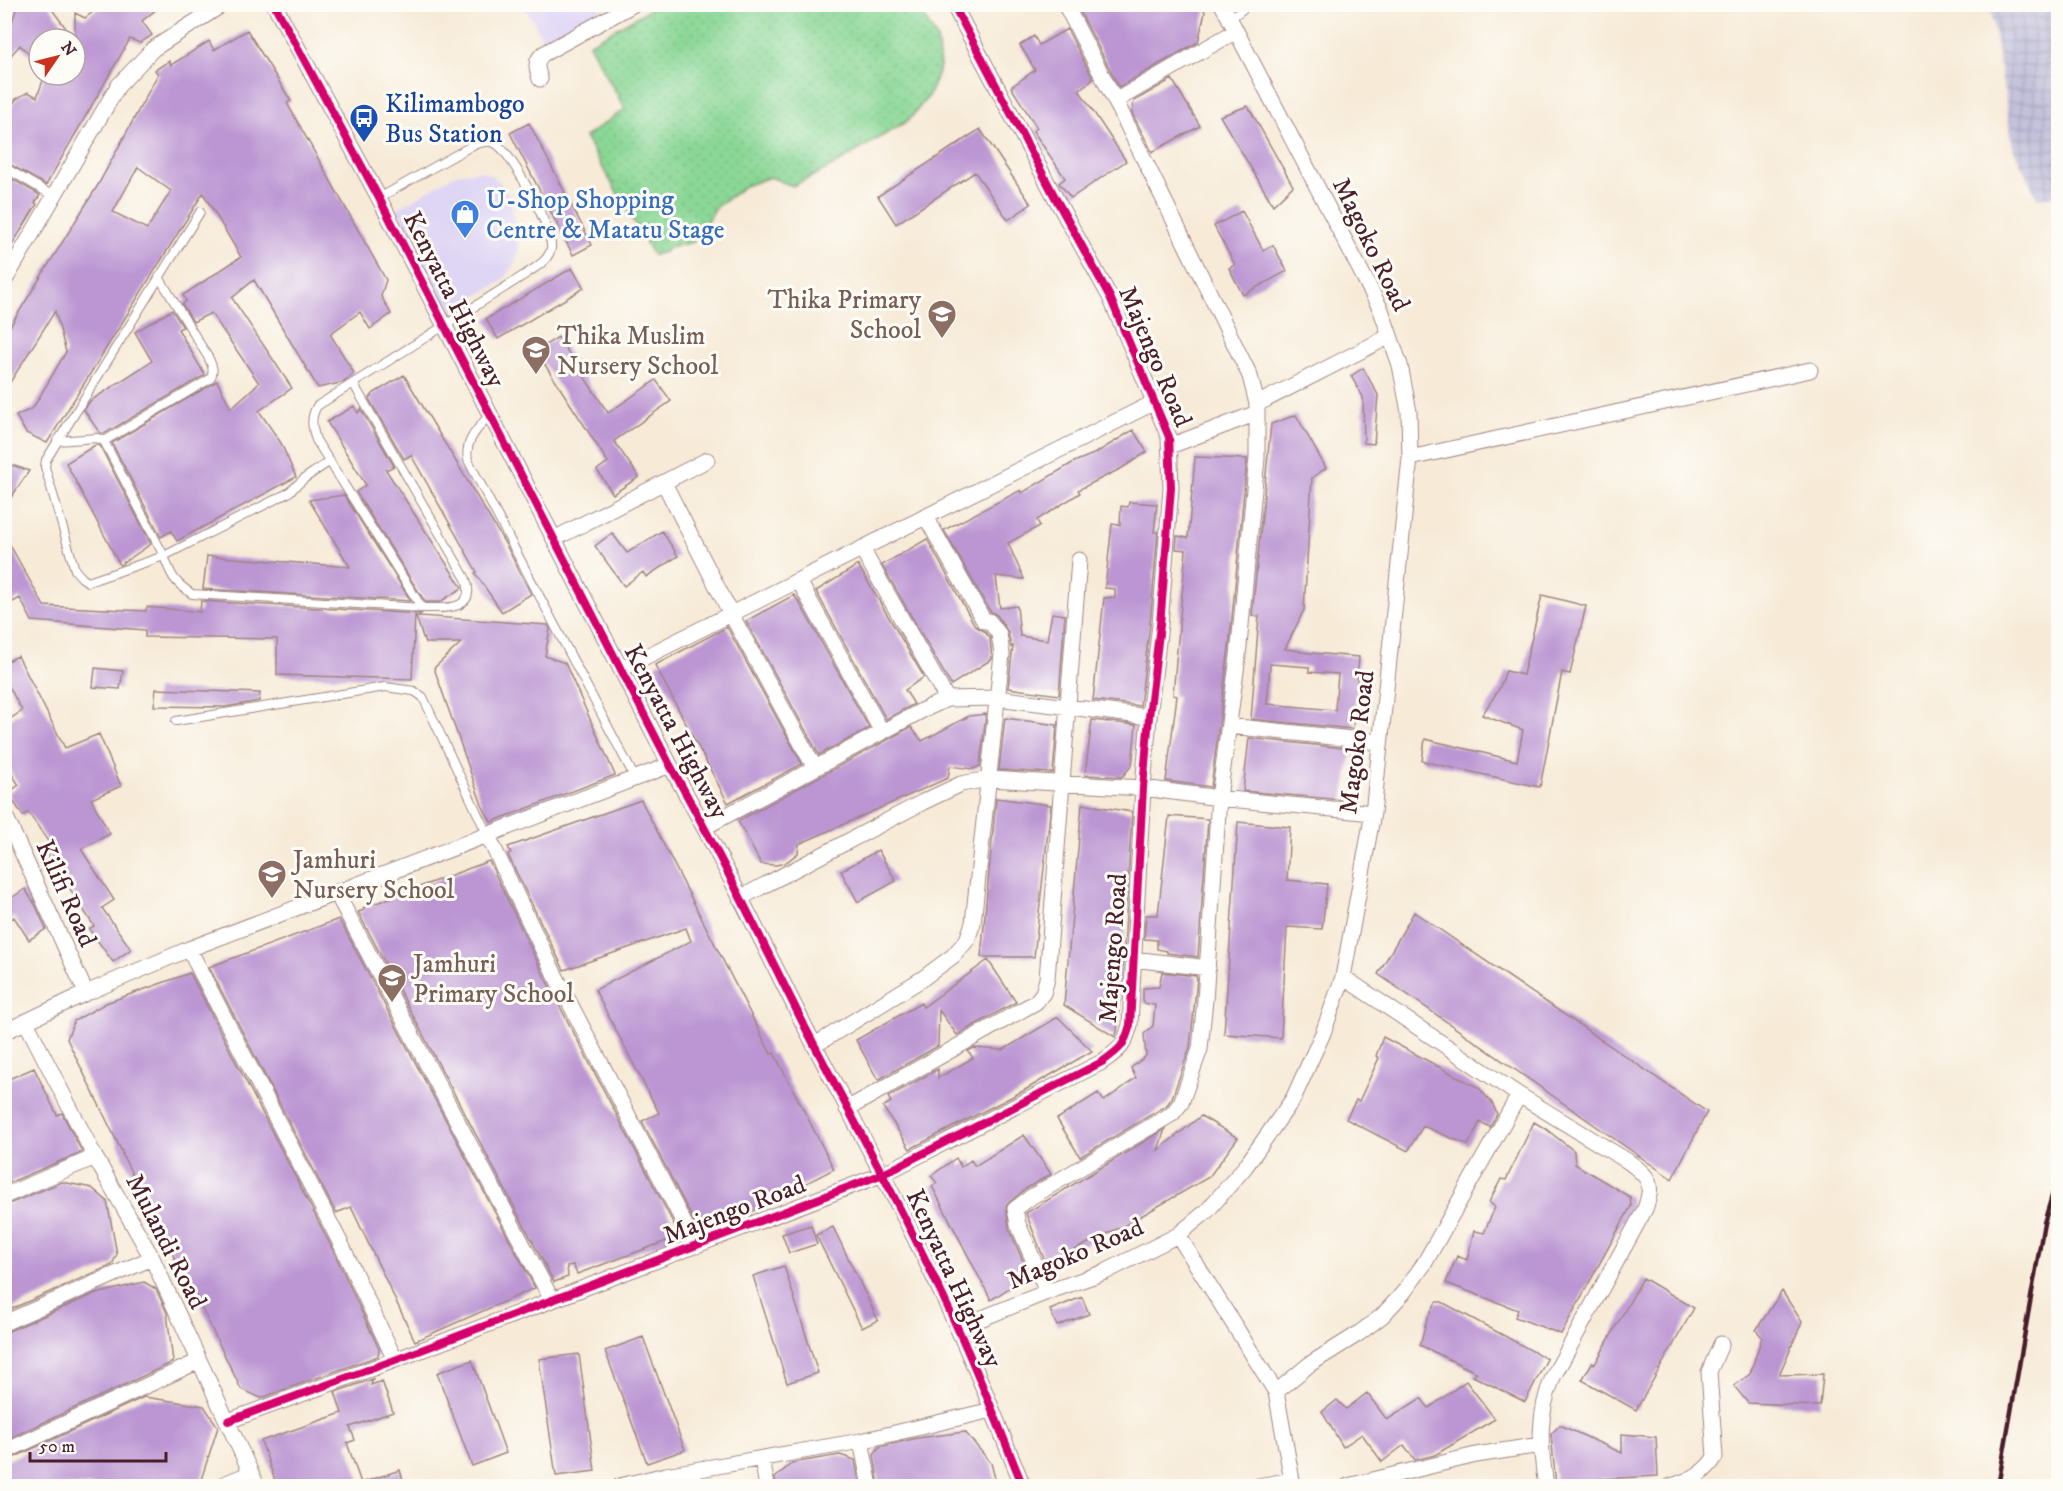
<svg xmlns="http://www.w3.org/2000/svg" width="2063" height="1491" font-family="'IM FELL DW Pica',serif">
	<defs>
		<pattern id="industrial-grid" width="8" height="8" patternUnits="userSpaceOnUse" patternTransform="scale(1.5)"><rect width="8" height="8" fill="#c3c1db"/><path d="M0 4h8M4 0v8" fill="none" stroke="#a9a5bc"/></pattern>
		<pattern id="grass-dots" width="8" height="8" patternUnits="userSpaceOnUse" patternTransform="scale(1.5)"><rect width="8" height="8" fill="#8ad796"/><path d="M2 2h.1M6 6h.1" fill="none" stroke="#79b881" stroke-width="1.8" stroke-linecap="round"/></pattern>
	</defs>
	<rect width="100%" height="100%" fill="#fdfcf7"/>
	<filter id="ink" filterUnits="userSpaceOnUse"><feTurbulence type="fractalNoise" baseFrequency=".0167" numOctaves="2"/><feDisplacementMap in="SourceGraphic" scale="12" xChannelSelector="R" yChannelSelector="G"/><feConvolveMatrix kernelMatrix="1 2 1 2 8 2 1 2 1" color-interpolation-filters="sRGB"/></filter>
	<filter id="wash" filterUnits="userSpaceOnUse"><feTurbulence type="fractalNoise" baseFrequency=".008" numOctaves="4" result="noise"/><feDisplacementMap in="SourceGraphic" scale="24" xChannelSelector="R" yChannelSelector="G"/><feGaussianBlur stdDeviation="1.35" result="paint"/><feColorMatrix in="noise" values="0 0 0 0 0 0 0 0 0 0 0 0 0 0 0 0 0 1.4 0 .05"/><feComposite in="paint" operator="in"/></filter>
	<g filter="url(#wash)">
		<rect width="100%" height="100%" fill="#f7ebd8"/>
		<path fill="#dfd5f5" d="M524,5h84l-65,34z
			M481,171l12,5 9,8 8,16 6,27 3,24 -7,18 -11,13 -53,30 -51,-103 59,-35z"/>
		<path fill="url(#industrial-grid)" d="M1990,5h68v191l-21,2 -24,-51z"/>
		<path fill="url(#grass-dots)" stroke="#6a7b60" stroke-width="1.5" d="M659,4l258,1 20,34 3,28 -11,28 -20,25 -75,45 -41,21 -23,-9 -25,9 -29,21 -23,35 -23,5 -6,5 -11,3 -68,-118 40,-28 -36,-65z"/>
		<g id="blocks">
			<path fill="#bc96d3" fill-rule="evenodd" d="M18,4h30l26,35h-35v25l-19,-19 -16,18v-18z
				M103,4h60l-21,17 10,14 -12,8 -10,-4 -84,146 -42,-24v-42l12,-20 12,-7 9,5 8,-22h30v-62l10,5z
				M1076,4h125l4,8 -7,30 -79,45z
				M1067,29l26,50 -14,11 47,71 -55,37 -12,-15 6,-5 -32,-47 4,-3 -26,-41 24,-17 -15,-25 14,-9 5,9z
				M247,30l44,71 -4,2 99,177 -5,16 10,18 -21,15 -10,-17 -30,22 24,39 -10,9 -26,6 -64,-108 -22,18 60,90 -33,23 22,32 15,34 -119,64 -6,-10 -10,6 -49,-94 105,-62 14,27 28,-25 -48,-70 -18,9 -11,-18 4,-3 -3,-6 58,-38 -38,-64 -156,250 -21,-10 -10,-17 17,-8 33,-56 -11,-41 -51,81v-56l94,-151 60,-111 -3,-4 14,-9 2,4 38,-24 5,9zM138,167l33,24 -24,38 -34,-17z
				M1172,79l28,47 -48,26 -20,-39 2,-12z
				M1248,106l45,80 -20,19 -53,-89z
				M529,123l63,122 -19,10 -63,-122z
				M980,129l51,75 -23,16 -33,-48 -79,52 -18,-28z
				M4,174l36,21 -5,8 2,1 -33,54z
				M1242,211l21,39 10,-5 14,26 -44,24 -14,-27 6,-3 -21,-39z
				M572,268l12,20 -86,51 -12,-20z
				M172,310l11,17 -5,2 27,46 -101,59 -5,-2 -15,-22 6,-9 62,-40 -17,-29z
				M558,337l50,76 48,-33 15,21 -57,40 25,36 -26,17 -16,-24 11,-8 -72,-111z
				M1363,368l15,27 -4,49 -10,-1 -1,-46 -12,-21z
				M404,375l102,170 25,49 -29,18 -27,-39 2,-1 -66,-117 -7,4 -35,-60 5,-6z
				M354,406l4,7 3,-4 33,57 -8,4 75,116 1,2 -22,14h-15l-69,-110 10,-7 -39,-63z
				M1296,415l30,53 -14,10 -8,132 -19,39 15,2v1l59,5 -6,72 -102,-10 8,-103 -7,-1 19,-191zM1270,664l39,3v5l29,2 -3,36 -68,-6z
				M1133,430l14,22 -25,16 -44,22 2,3 -43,27 3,6 -32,17 16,36 -28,-3 4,32 17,-2 3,30 27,4 5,-27 13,2 -6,80 -51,-7 5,-42 -2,1 -3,-15 -11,-17 -7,-4 -46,-81 77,-40 1,3 52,-31 22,-9z
				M97,444l3,2 51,98 -31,21 -54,-102z
				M1195,457l52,2 -17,180 -19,148 -45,-6 11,-85 -4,-1 13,-145 -10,-1 1,-13 11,2z
				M9,464l20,7 -25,37v-37z
				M344,495l67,106 -208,-12 4,-33 143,11 -41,-67z
				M1129,502l28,2 -3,28h4l-8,92 -10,82 -47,-6 11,-102 11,-1v-8l-10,-1 7,-64 8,1 1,-19 7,1z
				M662,531l16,25 -32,21 -3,-5 -19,14 -29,-40 17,-13 15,20z
				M4,534l40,72 102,5 1,-4 53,5 1,-11 220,13 -3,2 130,9 2,4 -5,27 20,7 50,112 -124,47 -9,-17 -48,-137 27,-25h-36l-10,-29 -3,65 -135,-4v-36l-132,-2v-7l-113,-9 -12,-23 -16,9z
				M927,539l48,87 9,5 6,7 2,21 -41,26 -69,-120z
				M858,565l66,112 -19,13 9,14 -28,15 -70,-128z
				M794,595l5,7 70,126 -50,27 -73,-134z
				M1542,595l44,11 -16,68 -8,-2 -22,115 -118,-26 3,-22 92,22 6,-31 -41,-15 17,-26 7,-18 17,4z
				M727,627l75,137 -74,39 -73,-138z
				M18,656l47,92 34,-14 22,52 -30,13 19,35 -29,15 33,51 -12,8 29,41 -18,13 -24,-33 5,-3 -48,-74 6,-5 -24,-35 -5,4 -15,-23 11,-8 -15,-23v-39l18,-12 -18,-34v-14z
				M95,668l28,3 -3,18 -27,-2z
				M156,689l104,4 -1,8 -34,6 -71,-1z
				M986,714l-6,52 -7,3 -23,-3 -2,12 -149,66 -1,9 -13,10 -9,2 -15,-1 -23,-43 173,-94 11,14 47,-25z
				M1005,718l52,7 -4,48 -54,-3z
				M1092,720l44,5 -4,40 -10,12 -37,-2z
				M1249,738l103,11 -9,51 -100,-9z
				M996,798l55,7 -17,152h-53z
				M641,800l130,254 3,-1 60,116 -95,49 -30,12 -2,-5 -9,4 -56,-108 17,-8 -64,-123 96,-49 -5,-13 -122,42 -56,-115 3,-2 -3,-6z
				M1082,804l50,8 -8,137 -7,83 -2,5 -51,-32z
				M1169,816l39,3 -10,138 -31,-4v-2l-10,-2v-9l-13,-1 2,-24h12z
				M1238,822l52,5 -3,53 40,4 -5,45 -35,-2 -6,111 -57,-4z
				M878,850l18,31 -38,21 -17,-31z
				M489,861l56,117 135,258 -103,38 -4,-9 -6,1 1,11 -14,5 -196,-370 6,-2 -1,-2z
				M25,889l11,17 10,23 -17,11 -15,-23 -10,7v-21z
				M1414,912l293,200 -35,67 -294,-205z
				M339,919l196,369 -120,53 -64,-134 -15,6 -127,-246z
				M988,960l28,42 -59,33 -18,-25 -1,36 -60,34 -22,-40 65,-37 2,4z
				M1162,972l34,4 1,3 -7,68 -18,51 -6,8 -86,51 -23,-38 41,-26 6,8 32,-23 -5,-10 15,-12 -2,-22 9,-8 2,-21 -12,-2v-15l16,-1z
				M190,973l143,277 46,99 -1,7 -117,42 -20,-9 -52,-107 -2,1 -65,-129h1l-56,-115 7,-18 32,-18z
				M1058,1017l34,34 -69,40 -113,58 -27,-42 8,-5 -3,-5 50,-28v9l35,-20 -5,-7 6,-3 29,2z
				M1383,1037l96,51 13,15 5,11 -7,13 -10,-5 -12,23 -45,-19 -15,25 -62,-32 10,-19 3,1 20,-43 -3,-2z
				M34,1068l23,47 5,-2 20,39 -78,33v-104z
				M1201,1116l37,22 -29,39 -80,46 -83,41 -20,-51 139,-84 -7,21z
				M1534,1122l12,7 28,22 1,13 55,33 1,9 -70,128 -46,-17 3,-7 -72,-27 11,-27 10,4 7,-29 10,2 11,-26 -6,-5 12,-23 5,1z
				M1024,1135l27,39 -26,15 -19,16 3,23 20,47 -38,25 -59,-114 5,-3 -6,-7 25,-18 5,9 10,-7 4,6z
				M62,1182l30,6 15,13 10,53 -5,11 -108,47v-106z
				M811,1225l6,19 -28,9 -7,-19z
				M833,1227l45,93 -16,8 -46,-93z
				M784,1266l34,107 -31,10 -34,-107z
				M1643,1278l51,30 -58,102 -54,-30 10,-17 3,1z
				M144,1282l12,7 11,24 6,49 -169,79v-108l93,-40 -1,1z
				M1782,1291l20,31 -23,53 44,-1 -3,32 -72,-3 -14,-17 16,-12 12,-37 -6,-7z
				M1082,1297l7,17 -32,12 -7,-16z
				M1436,1302h6l105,57 -22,43 -52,-26 4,-3 -57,-28 7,-26z
				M643,1337l42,113 -38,13 -42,-112z
				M579,1354l16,117 -39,5 -17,-117z
				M472,1360l34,93 -34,13 -35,-93z
				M373,1379l-2,6 11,-4 11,31 -43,15 5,13 -8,3 14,40 39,-13 5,16h-128l-16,-45 81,-28 -7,-21z
				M1466,1381l29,38 -60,36 -20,5 -11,-15 -22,17 -20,-28 -19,13 -21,-35 15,-12 9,9 21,-16 20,27 34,-22 8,10z
				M144,1397l60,9 14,21 -19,59h-195v-24z
				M1560,1425l62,28v-19l34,3 2,39 -58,3v7l-44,-1 -5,-51z
				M965,1432l26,31 6,23h-118l-5,-31 5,-8 38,-9z
				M840,1455l15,5 5,26h-84l-1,-8 17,-15z"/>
		</g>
	</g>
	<g filter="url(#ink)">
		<use href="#blocks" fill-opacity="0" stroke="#a08582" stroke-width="1.5"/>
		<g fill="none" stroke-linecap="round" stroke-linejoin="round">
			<g stroke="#a08582" stroke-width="10">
				<path id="service" d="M1230,19l19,-15
					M4,167l51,30
					M200,212l-154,248 -1,7 30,103 7,8 6,4 76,-26 124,-63 17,-15 25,-17
					M353,383l113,196c11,33 -22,29 -44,29
					M490,414c-11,14 -26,26 -22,46l167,318
					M57,441l40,-3 7,3 60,115c7,20 10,26 28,38l230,14 -106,-168c-4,-13 -6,-22 1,-34l209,-132c8,-6 23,-13 25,-26 2,-19 -37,-89 -52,-102 -8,-7 -16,-4 -26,-1l-94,53
					M104,441l106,-62c5,-8 2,-14 -2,-22l-49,-80
					M176,721l209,-34 29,4 9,6 64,137"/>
			</g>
			<g stroke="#a08582" stroke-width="17">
				<path id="minor" d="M274,4l105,194 291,567c48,85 91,174 135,262 52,100 106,198 152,300 24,52 44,106 66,159
					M540,79c-3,-10 -6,-17 3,-25l91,-50
					M1115,101l121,-70
					M4,282l114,-196 35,-37 70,-45
					M1257,404l133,-68
					M1170,446l87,-33
					M1410,458l400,-88
					M664,483l67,131 84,154
					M554,539l153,-79
					M862,549l85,150
					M799,581l83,151
					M621,669l534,-267
					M1229,726l151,16
					M4,813l82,180
					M705,827l218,-117 24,-11 50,-1 152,19
					M487,834l67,139 142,273
					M336,892l216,408
					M740,898l183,-96 38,-18 28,-5 154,9 76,10 154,15
					M189,949l153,297 53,114
					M1133,959l75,9
					M1343,977l176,118 110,67c21,16 25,21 16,47l-92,168c-16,38 -13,70 -7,109
					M26,1022l69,135 57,101 105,228
					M4,1032l82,-39 103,-44 481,-184
					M815,1045l107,-66 31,-23 14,-16 6,-17 29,-269 -3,-20 -10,-13h-5l-58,-104
					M847,1109l189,-107 7,-9 4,-14 32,-419
					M4,1196l91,-39
					M1178,1235l98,157
					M1047,1292l-29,-68 -3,-15 16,-12 141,-83 9,-11 19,-54 5,-49 14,-202 19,-142 19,-198v-54l-7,-28 -130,-266 -55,-106
					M4,1323l148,-65
					M958,1328l89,-36 58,-20 73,-37 29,-24 38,-44 48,-68 30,-66 20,-56 30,-164 37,-355 -1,-46 -9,-47 -19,-55 -159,-306
					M228,1421l167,-61 488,-186 219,-112c18,-13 22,-15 28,-37l13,-237 6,-71 11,-92 11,-137 -2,-51 -59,-140 -54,-98 -103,-195
					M861,1441l9,45
					M4,1452l195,-91
					M762,1460l5,26
					M219,1486l32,-13
					M620,1486l46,-11 195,-34 131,-31
					M1258,1486l34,-6
					M1293,1486l-17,-94 34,-28 48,-30 24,-18 21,-23 21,-29 95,-169
					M1348,1486l128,-31 64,-10
					M1671,1486c19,-5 35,-13 44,-29l-6,-85 12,-28"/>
			</g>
			<use href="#service" stroke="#fff" stroke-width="8"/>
			<use href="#minor" stroke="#fff" stroke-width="15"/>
			<path stroke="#4a1f2b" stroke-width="4.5" d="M1998,1486l46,-263 14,-47"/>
			<g stroke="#fdfcf7" stroke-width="11">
				<path id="cycleway" d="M274,4l105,194 291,567c48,85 91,174 135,262 52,100 106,198 152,300 24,52 44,106 66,159
					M228,1421l167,-61 488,-186 219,-112c18,-13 22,-15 28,-37l13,-237 6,-71 11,-92 11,-137 -2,-51 -59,-140 -54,-98 -103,-195"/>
			</g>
			<use href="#cycleway" stroke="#d6006c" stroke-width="8"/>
		</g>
	</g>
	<defs>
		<g id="bus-pin" transform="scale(1.5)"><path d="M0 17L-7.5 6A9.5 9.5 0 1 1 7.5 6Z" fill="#1a4fb4" stroke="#fdfcf7"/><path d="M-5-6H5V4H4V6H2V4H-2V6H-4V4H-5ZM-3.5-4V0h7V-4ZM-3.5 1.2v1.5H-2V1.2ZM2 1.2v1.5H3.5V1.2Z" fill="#fff"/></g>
		<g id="shop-pin" transform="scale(1.5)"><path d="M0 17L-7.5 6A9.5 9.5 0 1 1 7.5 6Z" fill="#3f7fe0" stroke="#fdfcf7"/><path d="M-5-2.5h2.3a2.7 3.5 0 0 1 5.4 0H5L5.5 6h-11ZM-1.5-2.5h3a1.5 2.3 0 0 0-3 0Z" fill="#fff"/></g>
		<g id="school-pin" transform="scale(1.5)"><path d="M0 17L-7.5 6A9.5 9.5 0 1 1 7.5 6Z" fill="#8d6e63" stroke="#fdfcf7"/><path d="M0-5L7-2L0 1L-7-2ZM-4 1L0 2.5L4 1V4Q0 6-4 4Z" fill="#fff"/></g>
	</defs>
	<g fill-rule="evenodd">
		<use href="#bus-pin" x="364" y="118"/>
		<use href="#shop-pin" x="465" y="214"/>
		<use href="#school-pin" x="942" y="314"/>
		<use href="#school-pin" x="536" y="350"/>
		<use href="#school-pin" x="272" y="874"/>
		<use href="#school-pin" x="392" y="978"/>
	</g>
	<g text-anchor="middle" stroke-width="6" stroke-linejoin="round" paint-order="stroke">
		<g font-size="26" fill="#164399" stroke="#fdfcf7" text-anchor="start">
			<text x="385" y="112">Kilimambogo<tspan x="385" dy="30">Bus Station</tspan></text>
		</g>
		<g font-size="26" fill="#366cbe" stroke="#fdfcf7" text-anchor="start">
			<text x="486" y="208">U-Shop Shopping<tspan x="486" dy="30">Centre &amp; Matatu Stage</tspan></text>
		</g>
		<g font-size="26" fill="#4a1f2b" stroke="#fdfcf7">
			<text transform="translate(1372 244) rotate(64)" y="9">Magoko Road</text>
			<text transform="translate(455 299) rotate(63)" y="9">Kenyatta Highway</text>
			<text transform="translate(1156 356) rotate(67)" y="9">Majengo Road</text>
			<text transform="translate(677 731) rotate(62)" y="9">Kenyatta Highway</text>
			<text transform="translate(1356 742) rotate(-83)" y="9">Magoko Road</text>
			<text transform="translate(67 893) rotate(66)" y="9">Kilifi Road</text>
			<text transform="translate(1112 948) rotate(-86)" y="9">Majengo Road</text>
			<text transform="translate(734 1209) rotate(-21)" y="9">Majengo Road</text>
			<text transform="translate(167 1241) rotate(63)" y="9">Mulandi Road</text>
			<text transform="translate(1075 1253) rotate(-23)" y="9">Magoko Road</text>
			<text transform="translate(955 1278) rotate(65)" y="9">Kenyatta Highway</text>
		</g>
		<g font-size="26" fill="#785e54" stroke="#fdfcf7" text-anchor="start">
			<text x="921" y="308" text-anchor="end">Thika Primary<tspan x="921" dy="30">School</tspan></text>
			<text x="557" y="344">Thika Muslim<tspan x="557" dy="30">Nursery School</tspan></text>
			<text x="293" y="868">Jamhuri<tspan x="293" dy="30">Nursery School</tspan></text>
			<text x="413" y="972">Jamhuri<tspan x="413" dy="30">Primary School</tspan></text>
		</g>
	</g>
	<rect width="2063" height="1491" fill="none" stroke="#fdfcf7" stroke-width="24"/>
	<g transform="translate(57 57) rotate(55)"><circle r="28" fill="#fdfcf7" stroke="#b5a4a5" stroke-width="1.5"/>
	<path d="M0-4.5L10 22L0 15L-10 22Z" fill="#c8321e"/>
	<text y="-9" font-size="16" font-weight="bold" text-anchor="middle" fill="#4a1f2b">N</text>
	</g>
	<path d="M30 1452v9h136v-9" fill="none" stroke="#4a1f2b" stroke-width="3"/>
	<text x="39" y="1452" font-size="18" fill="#4a1f2b" stroke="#fdfcf7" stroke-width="4.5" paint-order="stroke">50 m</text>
</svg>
